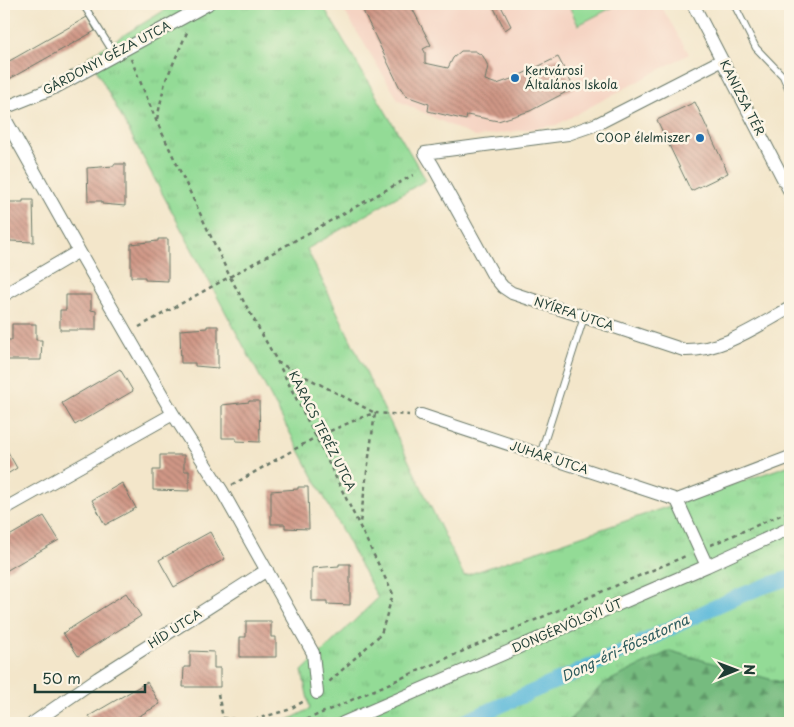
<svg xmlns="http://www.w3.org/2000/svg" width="794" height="727" font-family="'Playpen Sans',sans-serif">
	<defs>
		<pattern id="grass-tufts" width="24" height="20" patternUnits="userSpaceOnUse" patternTransform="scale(1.25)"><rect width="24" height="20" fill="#93db96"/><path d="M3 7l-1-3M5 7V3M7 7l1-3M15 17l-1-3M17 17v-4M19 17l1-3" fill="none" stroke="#7ebd82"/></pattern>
		<pattern id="forest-firs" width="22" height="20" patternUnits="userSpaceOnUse" patternTransform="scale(1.25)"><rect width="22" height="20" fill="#76bb7f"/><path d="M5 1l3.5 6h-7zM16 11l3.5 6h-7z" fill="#609969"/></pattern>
		<pattern id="building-back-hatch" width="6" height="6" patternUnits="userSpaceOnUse" patternTransform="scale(1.25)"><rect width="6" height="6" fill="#d09786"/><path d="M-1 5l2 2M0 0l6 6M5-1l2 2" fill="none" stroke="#a87c6e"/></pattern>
	</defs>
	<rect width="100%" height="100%" fill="#fcf5e5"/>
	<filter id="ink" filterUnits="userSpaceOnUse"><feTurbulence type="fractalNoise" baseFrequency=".02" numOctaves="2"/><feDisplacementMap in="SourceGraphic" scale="10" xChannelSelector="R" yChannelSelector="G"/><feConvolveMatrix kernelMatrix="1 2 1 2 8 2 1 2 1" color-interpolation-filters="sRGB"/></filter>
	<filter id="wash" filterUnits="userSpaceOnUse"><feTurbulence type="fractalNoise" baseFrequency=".0096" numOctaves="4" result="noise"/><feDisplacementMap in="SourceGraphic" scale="20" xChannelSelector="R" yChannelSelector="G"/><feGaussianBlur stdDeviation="1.12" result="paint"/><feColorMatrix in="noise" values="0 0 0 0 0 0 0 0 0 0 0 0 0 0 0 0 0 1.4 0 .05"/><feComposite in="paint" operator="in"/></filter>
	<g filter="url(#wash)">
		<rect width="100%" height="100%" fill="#f3e6ca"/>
		<path fill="#f5d3c2" d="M340,4h320l29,50 -133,71 -81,12 -76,-36z"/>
		<path fill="url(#grass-tufts)" stroke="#598c65" d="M175,4h147l104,176 -119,69 157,327 326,-111v220l-120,-34 -67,33 -36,39h-285l28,-14 -8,-38 76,-73 -289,-542z"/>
		<path fill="url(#forest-firs)" stroke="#4a7c5a" d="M670,651l120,34v38h-223l36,-39z"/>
		<path fill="#93db96" stroke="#598c65" d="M568,4h51l-41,21z"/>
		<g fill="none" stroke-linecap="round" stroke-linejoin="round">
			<path stroke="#5cb9da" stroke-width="15" d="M462,723c54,-25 110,-48 164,-73 54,-25 107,-56 164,-72"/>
		</g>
		<g id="blocks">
			<path fill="url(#building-back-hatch)" d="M364,4h46l21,41 -8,4 2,3v11l23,5 5,-10 8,-7h14l8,5 5,10 -3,14 12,4 17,-6 44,-21 16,31 -44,23 -32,10 -31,-6 -1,5 -38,-9 1,-7 -23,-8 -7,-10 -35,-73z
				M492,4h8l11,22 -6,4z
				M87,17l8,14 -91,51v-18z
				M695,102l33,71 -37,18 -34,-71z
				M114,164h11v42l-23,-2v-3h-14l-1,-33 27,-2z
				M23,200h10l1,42 -24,-1v-3h-6v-34h3v-2h16z
				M158,239h10v42l-23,-1v-3h-14v-33l27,-3z
				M66,295h25v15l5,1v19h-36v-20h6z
				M12,324h24v16h6l-1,20h-35v-20h6z
				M207,326h11v42l-23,-2v-3h-14l-1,-33 27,-2z
				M120,369l13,22 -58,34 -13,-22z
				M249,401h10l1,41 -24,-1v-3h-14v-33l27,-3z
				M4,445l13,23 -13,8z
				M160,455h24v16h5v20l-36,-1v-20h7z
				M122,483l14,25 -31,17 -13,-25z
				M298,487h10l1,42 -24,-1v-4h-14v-33l27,-2z
				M44,516l15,24 -55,32v-33z
				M210,532l15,27 -51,28 -15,-27z
				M339,564h11v41l-23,-1v-3h-15v-33l27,-2z
				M126,593l15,23 -63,40 -15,-23z
				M246,621h25v16h5v20h-36v-20h6z
				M190,651l24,1v16h6v19h-37l1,-20h6z
				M147,682l13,22 -33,19h-34l-4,-7z"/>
		</g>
	</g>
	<g filter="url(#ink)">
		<use href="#blocks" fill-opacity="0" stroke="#697868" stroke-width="1"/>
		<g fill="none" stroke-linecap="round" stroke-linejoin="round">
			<g stroke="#697868" stroke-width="8">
				<path id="lane" d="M83,4l32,51
					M734,4l22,44 27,28 7,16
					M540,455l44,-138"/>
			</g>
			<g stroke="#697868" stroke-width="14">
				<path id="street" d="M693,4l97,188
					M722,60l-125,64 -29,10 -143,19 8,13 60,109 10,12 9,6 172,57c39,1 73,-24 106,-42
					M4,108l50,-20 154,-84
					M4,117l75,134 94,163 49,77 91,162 4,40
					M4,295l75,-44
					M421,415l256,85 30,66
					M677,500l113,-43
					M4,509l169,-95
					M33,723l65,-45 169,-108
					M343,723l364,-157 83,-38"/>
			</g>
			<path stroke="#697868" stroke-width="2.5" stroke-dasharray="4 4" stroke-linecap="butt" d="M131,59l25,61 74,157 47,84 39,76 77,157 -12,40 -53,49
				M157,119l8,-37 23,-52
				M139,327l274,-152
				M277,362l98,51 -15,110
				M232,485l84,-48 49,-21 10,-3 34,2
				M711,545l79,-34
				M218,694l5,24 26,3 39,-11 18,-10
				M299,723l194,-85 195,-83"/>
			<use href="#lane" stroke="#fff" stroke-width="6"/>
			<use href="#street" stroke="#fff" stroke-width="12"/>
		</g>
	</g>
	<g fill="#1f6fb2" stroke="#fcf5e5" stroke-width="2">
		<circle cx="515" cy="78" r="5"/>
		<circle cx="700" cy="138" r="5"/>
	</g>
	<g text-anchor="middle" stroke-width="5" stroke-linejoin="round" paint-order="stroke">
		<g font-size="12" fill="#1f3d34" stroke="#fcf5e5">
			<text transform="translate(107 58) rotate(-28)" y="4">GÁRDONYI GÉZA UTCA</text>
			<text transform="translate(742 98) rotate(63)" y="4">KANIZSA TÉR</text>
			<text transform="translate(574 314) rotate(18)" y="4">NYÍRFA UTCA</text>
			<text transform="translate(322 431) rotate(63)" y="4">KARACS TERÉZ UTCA</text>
			<text transform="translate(549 458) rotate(18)" y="4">JUHAR UTCA</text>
			<text transform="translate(567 626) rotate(-23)" y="4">DONGÉRVÖLGYI ÚT</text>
			<text transform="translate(175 629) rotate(-33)" y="4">HÍD UTCA</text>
		</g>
		<g font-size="12" fill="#1f3d34" stroke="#fcf5e5" text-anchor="start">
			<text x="525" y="75">Kertvárosi<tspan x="525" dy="14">Általános Iskola</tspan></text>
			<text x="690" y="142" text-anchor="end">COOP élelmiszer</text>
		</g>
		<g font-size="14" font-style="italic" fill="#2e5c5e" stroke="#fcf5e5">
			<text transform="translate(625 648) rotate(-25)" y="5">Dong-éri-főcsatorna</text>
		</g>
	</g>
	<rect width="794" height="727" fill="none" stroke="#fcf5e5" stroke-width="20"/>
	<g transform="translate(736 670) rotate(89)" stroke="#fcf5e5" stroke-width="4" paint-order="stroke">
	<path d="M0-4L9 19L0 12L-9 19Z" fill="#1f3d34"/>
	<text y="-8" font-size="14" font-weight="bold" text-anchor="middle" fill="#1f3d34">N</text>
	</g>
	<path d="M35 684v8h110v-8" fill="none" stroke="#1f3d34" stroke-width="2.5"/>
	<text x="42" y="684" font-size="15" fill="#1f3d34" stroke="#fcf5e5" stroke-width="4" paint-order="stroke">50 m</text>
</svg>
